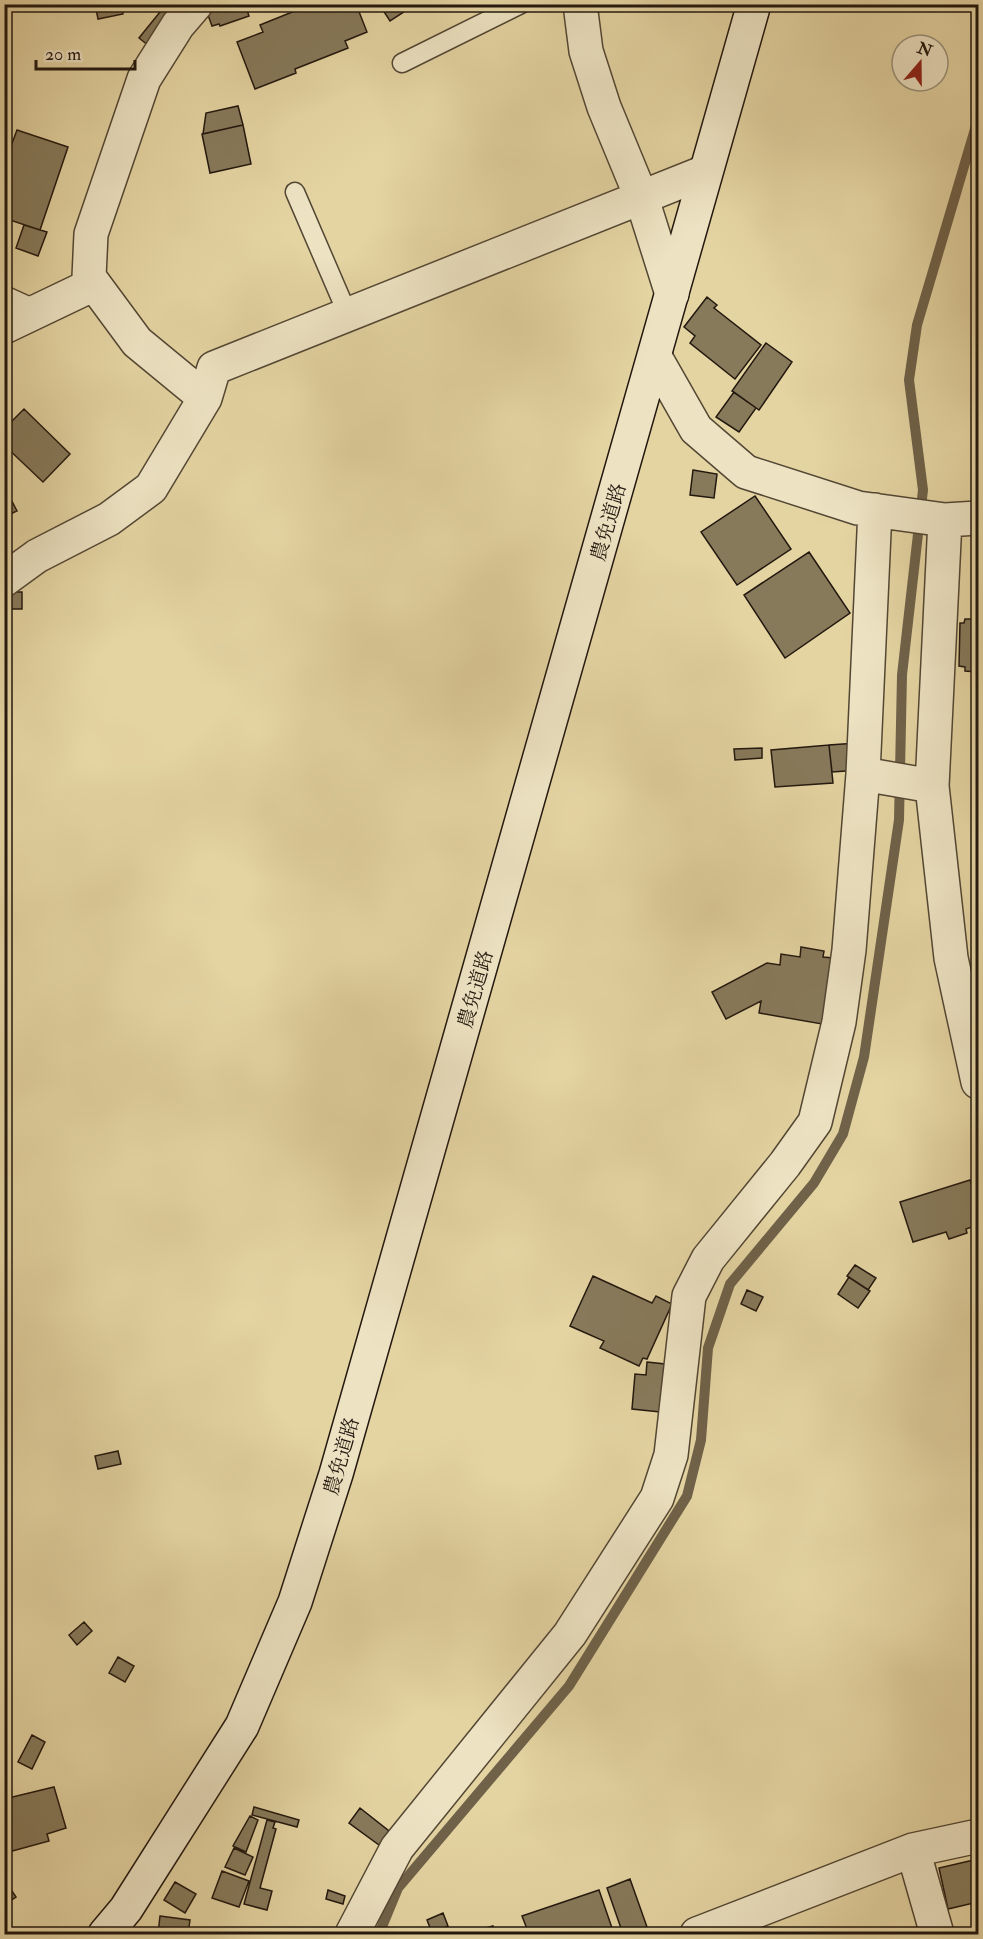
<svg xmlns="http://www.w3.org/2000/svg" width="983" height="1939" font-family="'IM FELL Double Pica','Noto Serif JP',serif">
	<rect width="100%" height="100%" fill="#e4d4a2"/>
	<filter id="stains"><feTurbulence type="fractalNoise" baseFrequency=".00333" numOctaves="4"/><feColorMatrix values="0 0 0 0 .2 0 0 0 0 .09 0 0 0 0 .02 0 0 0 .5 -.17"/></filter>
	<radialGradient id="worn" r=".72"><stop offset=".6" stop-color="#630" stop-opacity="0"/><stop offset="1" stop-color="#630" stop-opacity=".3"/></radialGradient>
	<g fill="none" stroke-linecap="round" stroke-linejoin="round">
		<path stroke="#6f6249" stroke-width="10" d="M379,1934l19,-46 171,-202 118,-190 14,-56 7,-92 22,-64 84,-101 29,-49 21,-77 35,-237 3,-145 21,-185 -14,-110 8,-55 61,-206"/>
	</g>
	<path fill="#877a5b" stroke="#23180f" stroke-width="1.5" d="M95,4h27l1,10 -25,5z
		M185,4h76l-14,6 2,6 -29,10 -1,-2 -7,2 -4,-11z
		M312,4h44l11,28 -22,9 3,7 -53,21 1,4 -41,16 -18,-47 26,-10 -3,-7z
		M379,4h29l2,4 -20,13z
		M164,7l10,8 -25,31 -10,-8z
		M238,106l5,19 -40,9 3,-21z
		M243,125l8,39 -41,9 -8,-39z
		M17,130l51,17 -28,83 -36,-12v-53z
		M24,225l23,7 -9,24 -22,-8z
		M707,297l10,8 -3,3 47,37 -26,34 -45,-36 5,-7 -11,-9z
		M766,343l26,19 -33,48 -27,-19z
		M734,392l22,16 -17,24 -23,-15z
		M24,409l46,45 -27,28 -39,-37v-16z
		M693,470l24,4 -3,24 -24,-3z
		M4,486l13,25 -13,6z
		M755,496l36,53 -54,36 -36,-53z
		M809,552l41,61 -65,45 -41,-63z
		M4,592h18v17h-18z
		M965,619h13v53l-13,-1v-4l-6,-1 1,-43h4z
		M857,743l3,27 -28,2 -3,-27z
		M829,745l4,38 -58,4 -4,-37z
		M762,748v10l-27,2 -1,-11z
		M801,947l23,4 -1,6 10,1 -11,66 -63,-11 2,-12 -35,18 -14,-27 55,-29 13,2 1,-11 19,3z
		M978,1165v25l-5,-24z
		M970,1180l8,24 -4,2 4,19 -12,4 1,4 -18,6 -3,-7 -33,10 -13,-40z
		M855,1265l21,13 -8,12 -21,-14z
		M593,1276l59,27 4,-7 16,8 -25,55 -4,-1 -4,8 -39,-18 4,-7 -34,-15z
		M849,1277l21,14 -12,17 -20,-14z
		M747,1290l16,7 -7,14 -15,-7z
		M647,1362l18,2 -5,48 -28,-3 3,-35 11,1z
		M118,1451l3,13 -23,5 -3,-13z
		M84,1622l8,9 -15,14 -8,-10z
		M118,1657l16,9 -9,16 -16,-9z
		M32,1735l13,7 -13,27 -14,-7z
		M54,1787l12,41 -19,6 2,7 -44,12 -1,-54z
		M254,1807l45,13 -2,7 -45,-12z
		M360,1808l29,23 -10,14 -30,-22z
		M250,1816l8,4 -12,32 -13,-6z
		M267,1820l8,2 -2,6 3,1 -16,59 12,3 -5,19 -23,-6z
		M234,1848l19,9 -8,18 -20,-8z
		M978,1859v43l-30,7 -9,-41z
		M222,1871l27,10 -10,26 -27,-9z
		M4,1879l12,18 -12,8z
		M630,1879l17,48 -24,7 -16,-46z
		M175,1882l21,12 -11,19 -21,-13z
		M328,1890l17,6 -2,8 -17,-5z
		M599,1890l14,41 -11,3h-73l-7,-18z
		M443,1913l5,13 -16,7 -5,-13z
		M160,1916l30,4 -2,14h-30z
		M493,1926l3,8h-31z"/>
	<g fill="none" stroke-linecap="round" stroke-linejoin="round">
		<g stroke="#534734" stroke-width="21">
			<path id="lane" d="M402,63l119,-59
				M295,192l53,123
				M4,295l33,15"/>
		</g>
		<g stroke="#534734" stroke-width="36">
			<path id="street" d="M196,4l-18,21 -34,54 -53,155 -2,43 48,65 68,56
				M580,4l6,47 18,56 38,92 30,95
				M4,327l90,-43
				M655,357l41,72 50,43 112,36 87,12 33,-2
				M945,520l-13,266 19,172 27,124
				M4,580l33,-24 72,-37 42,-31 54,-90 9,-30 491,-196
				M863,774l69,12
				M913,1850l24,84
				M352,1934l45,-86 173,-214 87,-136 14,-43 18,-159 19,-37 77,-95 30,-42 24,-100 10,-72 14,-176 12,-264
				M697,1934l216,-84 65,-14"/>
		</g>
		<g stroke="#23180f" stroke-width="36">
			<path id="secondary" d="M105,1934l21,-25 116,-183 53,-124 41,-128 418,-1470"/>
		</g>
		<use href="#lane" stroke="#ede3c3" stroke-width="18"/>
		<use href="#street" stroke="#ede3c3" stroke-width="33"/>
		<use href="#secondary" stroke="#ede3c3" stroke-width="33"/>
	</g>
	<g text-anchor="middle" stroke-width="4.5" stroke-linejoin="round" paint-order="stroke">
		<g font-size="20" fill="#23180f" stroke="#ede3c3">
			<text transform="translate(608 522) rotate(-74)" y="7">農免道路</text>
			<text transform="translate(475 989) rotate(-74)" y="7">農免道路</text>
			<text transform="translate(341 1456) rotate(-74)" y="7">農免道路</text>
		</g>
	</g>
	<rect width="983" height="1939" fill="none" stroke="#e4d4a2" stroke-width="24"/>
	<rect x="6" y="6" width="971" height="1927" fill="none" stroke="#23180f" stroke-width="3"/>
	<rect x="12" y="12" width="959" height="1915" fill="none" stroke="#23180f" stroke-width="1.5"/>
	<g transform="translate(920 63) rotate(20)"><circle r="28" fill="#ede3c3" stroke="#9c927b" stroke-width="1.5"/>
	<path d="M0-4.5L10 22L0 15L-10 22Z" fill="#8f2418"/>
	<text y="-9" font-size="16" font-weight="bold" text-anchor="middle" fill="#23180f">N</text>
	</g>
	<path d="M36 60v9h99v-9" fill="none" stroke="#23180f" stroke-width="3"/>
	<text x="45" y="60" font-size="18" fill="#23180f" stroke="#ede3c3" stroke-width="4.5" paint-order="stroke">20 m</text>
	<rect width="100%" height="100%" filter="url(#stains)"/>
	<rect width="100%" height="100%" fill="url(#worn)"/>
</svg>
